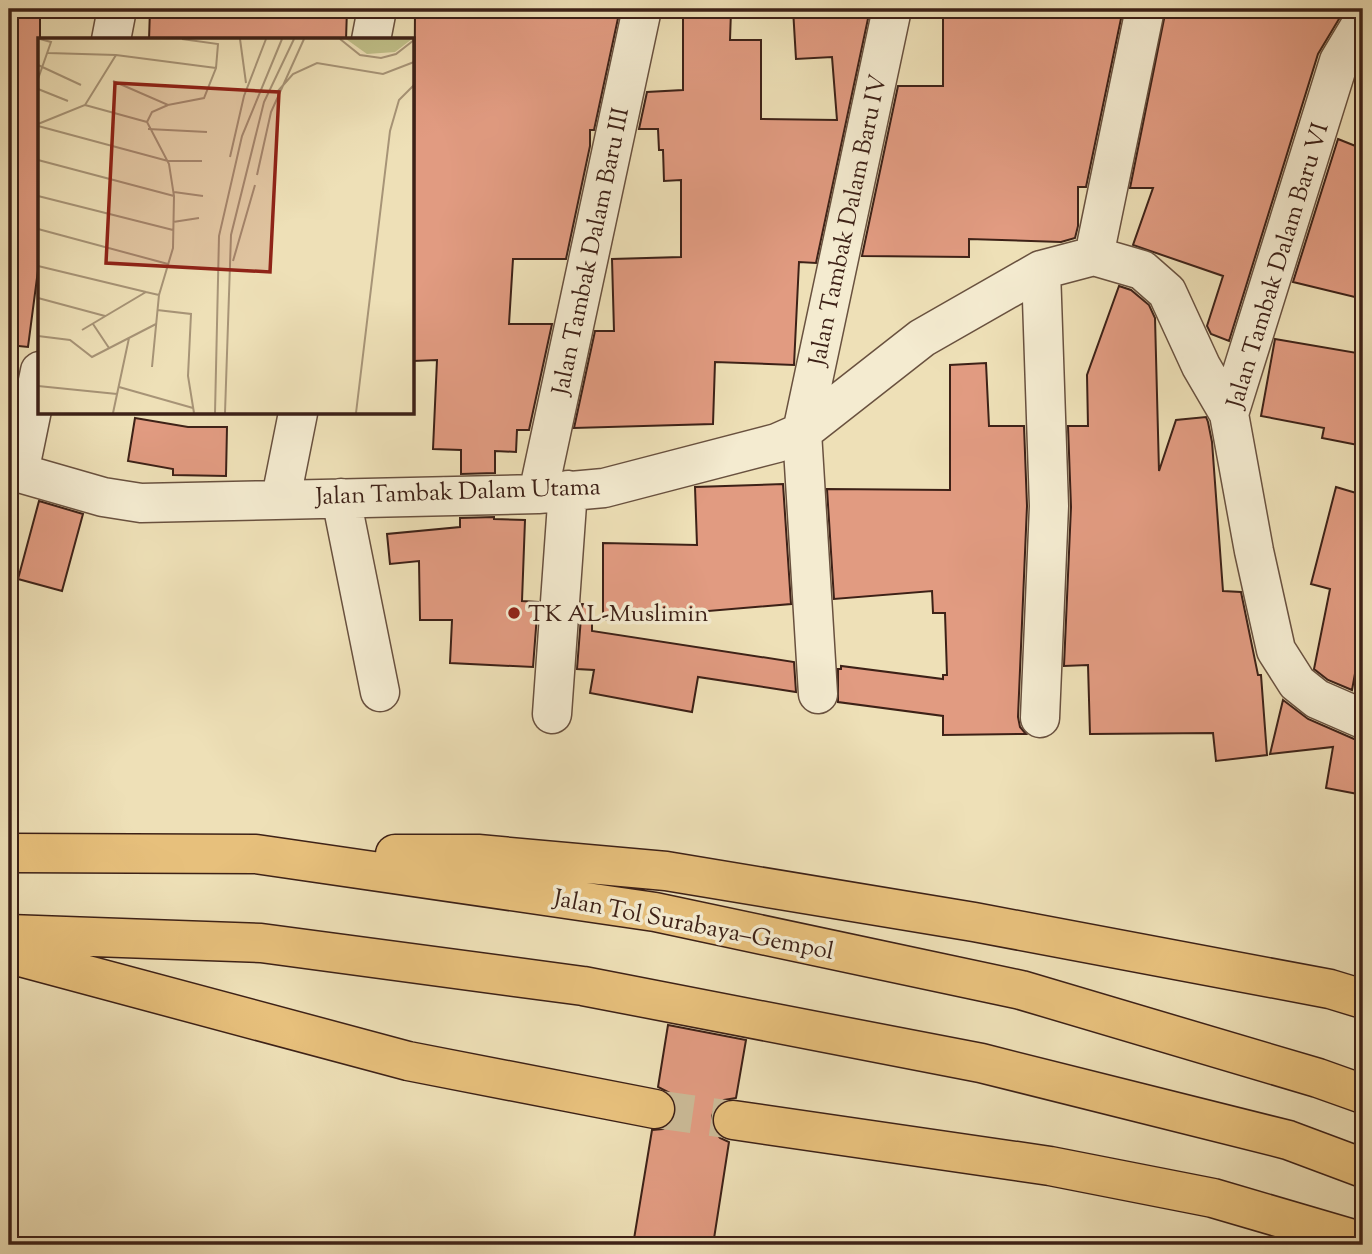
<svg xmlns="http://www.w3.org/2000/svg" width="1372" height="1254" font-family="'Sorts Mill Goudy',serif">
	<rect width="100%" height="100%" fill="#eee0b7"/>
	<filter id="stains"><feTurbulence type="fractalNoise" baseFrequency=".00286" numOctaves="4"/><feColorMatrix values="0 0 0 0 .2 0 0 0 0 .09 0 0 0 0 .02 0 0 0 .5 -.17"/></filter>
	<radialGradient id="worn" r=".72"><stop offset=".6" stop-color="#630" stop-opacity="0"/><stop offset="1" stop-color="#630" stop-opacity=".3"/></radialGradient>
	<path fill="#e19b81" stroke="#3d2117" stroke-width="2" d="M9,9h31v246l-12,92 -19,-2z
		M150,9h197l-1,31h-197z
		M415,9h205l-26,121h-4v16l-24,113h-53l-4,65h43l-23,106h-12l-1,22 -21,-1v22l-34,1v-24l-28,-1 4,-89 -24,1z
		M793,9h75l1,5 -53,249 -17,-1 -5,103 -79,-3 -2,62 -139,4 21,-97h19l-2,-72 69,-2v-77l-17,1 -1,-31h-4l-1,-21h-19l8,-37 36,-2v-80l48,1 -1,29h31v79l76,1 -5,-63 -36,2z
		M943,9h180l-37,178h-8v39l-3,12 -14,4 -92,-3v18l-107,-1 36,-170h45z
		M1166,9h179l-27,45 -89,287 -18,-7 -4,-8 16,-50 -90,-31 20,-57h-23z
		M1338,139l25,10v150l-70,-17z
		M1119,286l12,4 18,15 6,13 4,153 17,-51 30,-3 2,5 4,20 11,149 18,1 17,83h3l6,80 -51,6 -3,-28 -123,1 -2,-69 -24,1 7,-159 -3,-81h20l-1,-51z
		M1275,339l88,15v92l-41,-8 2,-10 -63,-12z
		M986,363l3,63h35l3,80 -9,211 2,10 6,7 -83,1v-19l-105,-14v-33h3v-3l102,13v-4h4l-2,-62h-12l-1,-22 -98,8 -7,-110 123,1v-125z
		M135,418l53,9h39l-1,49 -53,-1v-6l-45,-8z
		M783,484l8,120 -188,16v-77l94,2 -2,-58z
		M1336,487l27,8v135l-11,60 -24,-10 -14,-11 16,-80 -19,-5z
		M39,501l44,13 -21,77 -44,-12z
		M494,517v2l31,1 -3,81 16,1 -5,65 -83,-4 2,-43h-32l-1,-59 -29,3 -3,-30 73,-7v-9z
		M582,604l10,1v26l202,31 2,30 -98,-15 -6,35 -102,-19 4,-23 -17,-1z
		M1283,700l25,19 46,20 9,1v55l-37,-7 7,-41 -63,7z
		M668,1025l78,15 -10,58 -12,2 -8,6 -4,10 1,13 7,9 9,4 -16,103h-80l19,-115 11,-1 8,-5 6,-12 -2,-11 -5,-8 -12,-6z"/>
	<g fill="none" stroke-linecap="round" stroke-linejoin="round">
		<path stroke="#cbba97" stroke-width="38" stroke-dasharray="38 19" stroke-linecap="butt" d="M655,1109l78,11"/>
		<g stroke="#69513f" stroke-width="41">
			<path id="minor" d="M1363,21l-24,40 -110,353 25,137 22,99 21,33 20,16 46,20
				M111,40l6,-31
				M371,40l6,-31
				M1094,256l51,-247
				M9,470l94,27 38,6 397,-9 66,-6 173,-45 25,-11 120,-94 119,-68 53,-14 48,14 25,22 34,74 28,48
				M19,473l21,-102
				M538,494l104,-485
				M281,498l17,-85
				M341,498l39,194
				M818,694l-16,-262 90,-423
				M552,714l16,-224
				M1040,718l9,-212 -8,-236"/>
		</g>
		<g stroke="#3d2117" stroke-width="41">
			<path id="highway" d="M9,853l247,1 399,58 366,78 297,88 45,16
				M395,854h83l188,17 308,51 356,67 33,10
				M9,934l252,9 322,43 398,77 307,77 75,28
				M9,954l399,107 247,48
				M733,1120l317,46 163,32 150,44"/>
		</g>
		<use href="#minor" stroke="#f4ebd0" stroke-width="38"/>
		<use href="#highway" stroke="#e7c07c" stroke-width="38"/>
	</g>
	<circle fill="#8f2418" stroke="#f4ebd0" stroke-width="2.5" cx="514" cy="613" r="7"/>
	<g text-anchor="middle" stroke-width="7" stroke-linejoin="round" paint-order="stroke">
		<g font-size="24" fill="#3d2117" stroke="#f4ebd0">
			<text transform="translate(847 220) rotate(-78)" y="8">Jalan Tambak Dalam Baru IV</text>
			<text transform="translate(590 251) rotate(-78)" y="8">Jalan Tambak Dalam Baru III</text>
			<text transform="translate(1277 265) rotate(-73)" y="8">Jalan Tambak Dalam Baru VI</text>
			<text transform="translate(458 491) rotate(-2)" y="8">Jalan Tambak Dalam Utama</text>
			<text transform="translate(694 924) rotate(11)" y="8">Jalan Tol Surabaya–Gempol</text>
		</g>
		<g font-size="24" fill="#3d2117" stroke="#f4ebd0" text-anchor="start">
			<text x="528" y="621">TK AL-Muslimin</text>
		</g>
	</g>
	<g transform="translate(38 38)">
		<rect width="376" height="376" fill="#eee0b7"/>
		<path d="M308,1h66l-17,13 -28,2z" fill="#c0c089"/>
		<path fill="none" stroke="#a79477" stroke-width="2" d="M202,1l6,44M302,1l20,16 21,3 15,-4 18,-14M10,15l68,2 100,13M0,27l43,20M0,41l13,-37 -11,-3M75,43l55,24 36,-7 12,-30 2,-24 -36,-5M0,51l30,12M240,53l15,-17 24,-11 66,11 31,-12M47,67l62,17M0,86l47,-19 31,-50M0,88l130,35h34M110,91l59,3M192,119l14,-61 22,-57M0,122l136,36M219,137l14,-63 33,-73M136,154l29,4M0,158l135,34M135,184l26,-4M0,191l130,35M195,223l22,-76M0,228l108,26M0,260l67,18M119,272l34,4 -3,62 6,37M55,286l16,24M44,292l64,-38 13,3M0,298l32,4 22,17 64,-33M114,329l7,-72 14,-47 1,-52 -5,-32 -22,-42 5,-10 16,-7M0,348l79,8M81,349l74,21M75,375l16,-75M177,375l4,-177 23,-100 40,-97M187,375l6,-178 33,-133 30,-63M318,375l34,-282 9,-31 15,-15"/>
		<path fill="#8f2418" fill-opacity="0.15" stroke="#8f2418" stroke-width="3.5" d="M77,45l164,9 -9,180 -164,-9z"/>
		<rect width="376" height="376" fill="none" stroke="#3d2117" stroke-width="3.5"/>
	</g>
	<rect width="1372" height="1254" fill="none" stroke="#eee0b7" stroke-width="35"/>
	<rect x="10" y="10" width="1351" height="1233" fill="none" stroke="#3d2117" stroke-width="3.5"/>
	<rect x="18" y="18" width="1337" height="1219" fill="none" stroke="#3d2117" stroke-width="2"/>
	<rect width="100%" height="100%" filter="url(#stains)"/>
	<rect width="100%" height="100%" fill="url(#worn)"/>
</svg>
